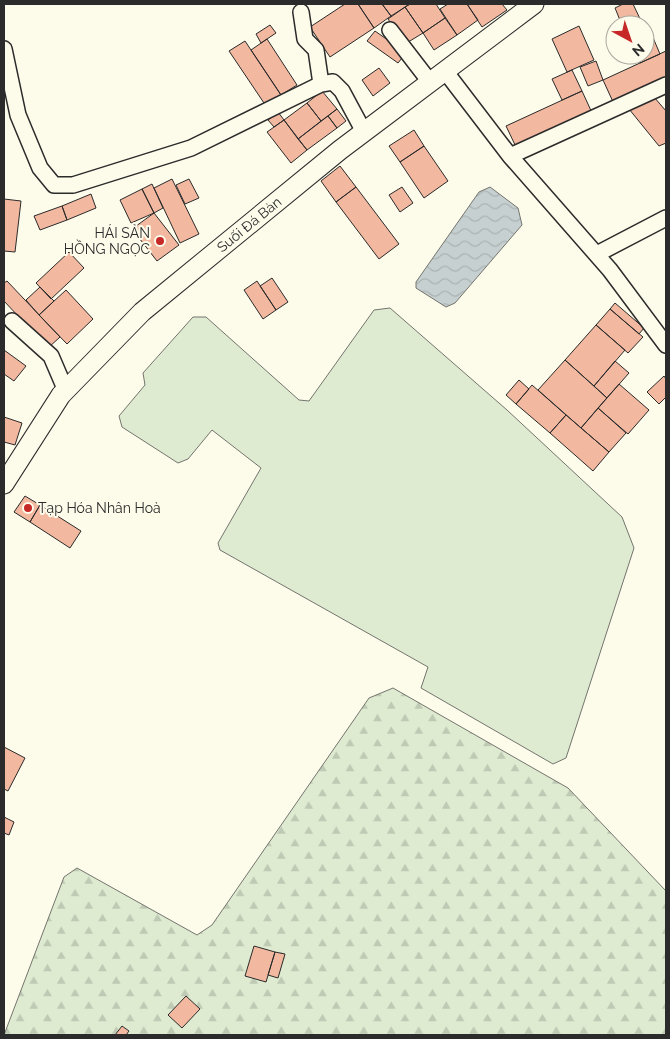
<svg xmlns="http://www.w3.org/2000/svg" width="670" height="1039" font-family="Raleway,sans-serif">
	<defs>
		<pattern id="forest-firs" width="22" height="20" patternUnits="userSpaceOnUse" patternTransform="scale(1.25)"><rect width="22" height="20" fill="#deebd1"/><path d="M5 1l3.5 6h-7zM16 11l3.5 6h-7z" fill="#bfcab4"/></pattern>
		<pattern id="water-waves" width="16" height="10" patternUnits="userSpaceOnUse" patternTransform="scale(1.25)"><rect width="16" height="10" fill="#c7d0d0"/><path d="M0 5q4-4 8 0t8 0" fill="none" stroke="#abb3b3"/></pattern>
	</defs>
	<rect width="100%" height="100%" fill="#fdfbea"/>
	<path fill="#deebd1" stroke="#74746e" d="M390,308l117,102 115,107 12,31 -68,210 -13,6 -132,-76 7,-21 -208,-117 -2,-7 43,-75 -49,-38 -24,29 -10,4 -56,-36 -3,-11 26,-31 -2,-12 50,-56h13l93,83 10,1 65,-91z"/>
	<path fill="url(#forest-firs)" stroke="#74746e" d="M393,688l175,100 98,103v144h-662l60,-158 13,-9 120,67 15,-10 157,-227z"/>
	<path fill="url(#water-waves)" stroke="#74746e" d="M490,187l28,21 4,17 -67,78 -9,4 -30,-19v-6l63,-90z"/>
	<path fill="#f2b8a0" stroke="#2b2b2b" d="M345,4h13l16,24 -44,29 -20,-30z
		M358,4h24l9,12 -17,12z
		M382,4h28l-19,12z
		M410,4h26l9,14 -22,15 -18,-26z
		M448,4h19l11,16 -21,15 -17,-26z
		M467,4h35l5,6 -25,17z
		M623,4h10l10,21h-21l-7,-17z
		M405,7l18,26 -18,11 -17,-25z
		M445,18l12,17 -23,15 -11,-17z
		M270,25l6,8 -15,10 -5,-9z
		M579,26l15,34 -27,12 -15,-33z
		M375,31l31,22 -8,10 -31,-22z
		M651,33l9,21 -20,9 -4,-8h9v-19z
		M267,39l30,46 -16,10 -30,-45z
		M245,41l36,54 -15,11 -37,-55z
		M666,51v29l-52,24 -11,-24z
		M596,61l7,19 -15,6 -8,-19z
		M379,68l11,15 -17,13 -11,-16z
		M572,70l10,21 -20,9 -10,-21z
		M322,91l15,18 -16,12 -14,-18z
		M582,91l11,24 -76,34 -11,-23z
		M654,97l12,14v32l-7,3 -30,-37z
		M307,103l14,18 -23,18 -14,-19z
		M337,109l9,12 -9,7 -9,-12z
		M278,112l6,8 -10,7 -6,-7z
		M328,116l9,12 -30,22 -9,-11z
		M284,120l23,30 -16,13 -24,-31z
		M414,130l10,16 -24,16 -11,-16z
		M424,146l24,35 -24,17 -24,-36z
		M340,166l16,21 -20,15 -15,-21z
		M172,179l27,55 -19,9 -26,-55z
		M189,179l10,19 -14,6 -9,-19z
		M152,184l11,24 -9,5 -12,-24z
		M356,187l43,57 -20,15 -43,-57z
		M402,187l11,16 -13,9 -11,-17z
		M142,189l12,24 -23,10 -11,-23z
		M91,194l5,14 -29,12 -5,-14z
		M4,199l17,2 -6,51 -11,-1z
		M62,206l5,14 -27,10 -6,-14z
		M154,213l25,32 -22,16 -25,-32z
		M69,252l15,16 -33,31 -15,-16z
		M272,278l16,24 -12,8 -16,-24z
		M7,281l53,56 -12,11 -44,-47v-18z
		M257,281l19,29 -13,9 -19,-29z
		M40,287l14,14 -15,14 -13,-15z
		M66,290l27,29 -26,25 -28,-29z
		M615,303l29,25 -5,6 -29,-25z
		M610,309l33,28 -15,16 -32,-28z
		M596,325l29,25 -31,36 -29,-26z
		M4,350l22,16 -12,15 -10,-7z
		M565,360l42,38 -26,30 -43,-38z
		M615,361l14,12 -22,25 -13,-12z
		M664,376l2,3v18l-7,7 -12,-12z
		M519,380l10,9 -13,15 -10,-9z
		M619,384l30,26 -21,24 -30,-26z
		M532,385l34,30 -16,18 -34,-29z
		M598,408l28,25 -17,19 -28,-24z
		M566,415l43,37 -16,19 -43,-38z
		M4,417l18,6 -7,22 -11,-3z
		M25,496l15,9 -10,17 -16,-10z
		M40,505l41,26 -11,17 -40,-26z
		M4,747l21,11 -17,33 -4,-2z
		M4,817l10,5 -5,13 -5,-2z
		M254,946l21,6 -9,30 -21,-6z
		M275,952l10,2 -7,24 -10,-3z
		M186,996l14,13 -18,19 -14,-13z
		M122,1026l7,5 -3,4h-11z"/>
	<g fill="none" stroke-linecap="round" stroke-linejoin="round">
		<g stroke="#2b2b2b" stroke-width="18">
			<path id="minor" d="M301,12l4,27 11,11 5,34
				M390,30l40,52
				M4,49l14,66 22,53 14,17h19l118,-37 130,-64 12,-2 9,9 22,41
				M445,71l65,85 100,114 56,75
				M510,156l156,-71
				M597,254l69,-36
				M12,321l39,35 15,35"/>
		</g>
		<g stroke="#2b2b2b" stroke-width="21">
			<g id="tertiary">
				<path id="s1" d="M4,484l57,-89 81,-83 198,-162 194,-146"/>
			</g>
		</g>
		<use href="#minor" stroke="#fdfbea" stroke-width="15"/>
		<use href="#tertiary" stroke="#fdfbea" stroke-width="19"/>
	</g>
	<g fill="#c62828" stroke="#fdfbea" stroke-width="2">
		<circle cx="160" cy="241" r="5"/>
		<circle cx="28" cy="508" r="5"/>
	</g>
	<g text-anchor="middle" stroke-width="4" stroke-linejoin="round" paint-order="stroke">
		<g font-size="14" fill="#2b2b2b" stroke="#fdfbea">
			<text dy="5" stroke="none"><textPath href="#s1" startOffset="360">Suối Đá Bàn</textPath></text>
		</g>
		<g font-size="14" fill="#2b2b2b" stroke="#fdfbea" text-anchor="end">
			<text x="150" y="238">HÁI SẢN<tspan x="150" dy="16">HỒNG NGỌC</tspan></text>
			<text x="38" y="513" text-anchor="start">Tạp Hóa Nhân Hoà</text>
		</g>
	</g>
	<rect width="670" height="1039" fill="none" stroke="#2b2b2b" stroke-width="10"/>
	<g transform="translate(630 40) rotate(140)"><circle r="24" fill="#fdfbea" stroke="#a9a89e"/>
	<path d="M0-4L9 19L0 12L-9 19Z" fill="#c62828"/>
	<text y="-8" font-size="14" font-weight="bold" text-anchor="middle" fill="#2b2b2b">N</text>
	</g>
</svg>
